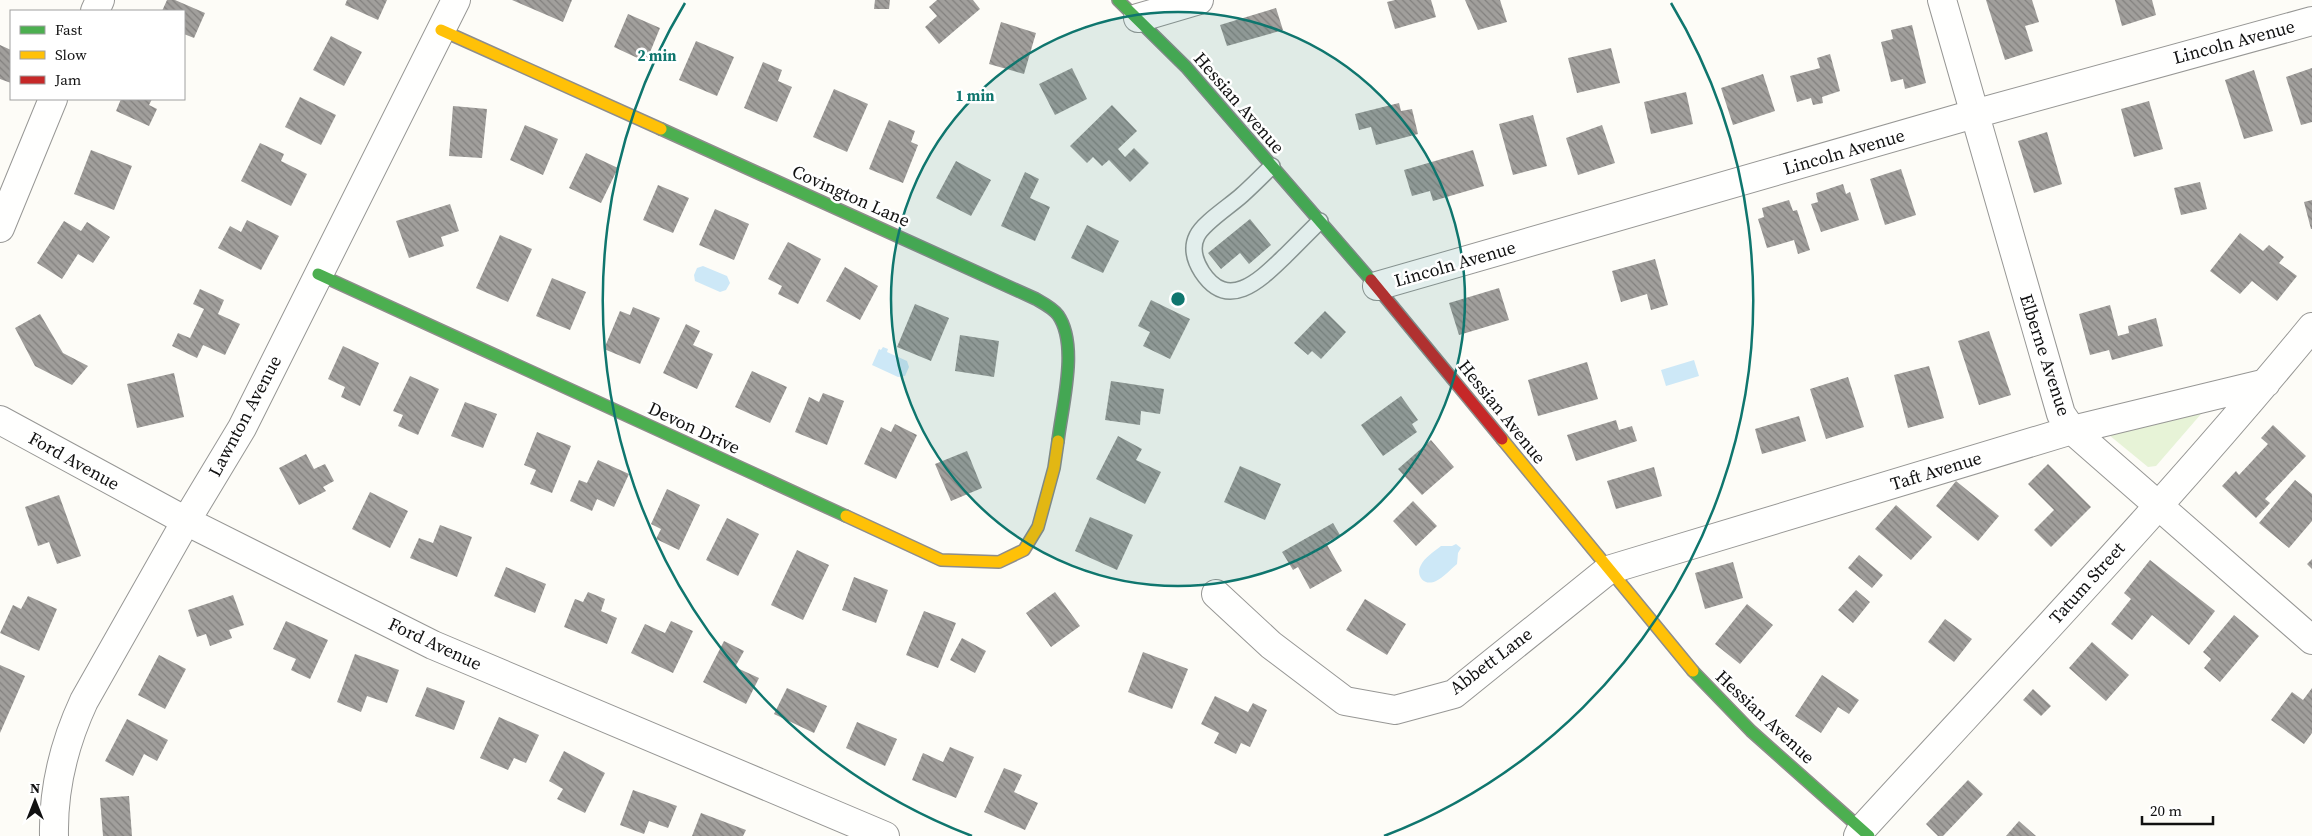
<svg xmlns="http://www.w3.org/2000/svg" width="2312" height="836" font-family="'Source Serif 4',serif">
	<defs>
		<pattern id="building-back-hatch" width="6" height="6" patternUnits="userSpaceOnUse" patternTransform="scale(1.25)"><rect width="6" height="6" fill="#a19f9c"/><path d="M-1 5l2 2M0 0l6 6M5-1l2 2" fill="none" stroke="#82807e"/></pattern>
	</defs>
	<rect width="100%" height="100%" fill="#fdfcf7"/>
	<path fill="#e7f3d7" d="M2195,406l6,8 -45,52 -8,1 -39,-32z"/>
	<path fill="#cde8f7" d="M703,266l24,10 3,7 -4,7 -6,2 -25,-11 -1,-6 3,-7z
		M883,347l5,2 -1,3 20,9 2,6 -4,9 -7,1 -26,-12 7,-16 2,1z
		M1694,360l5,16 -33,10 -5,-16z
		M1456,544l5,4 -3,5 -1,11c-6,5 -14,14 -21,17 -12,6 -21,-6 -15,-16 3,-7 14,-14 20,-19h11z"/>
	<path fill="url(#building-back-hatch)" d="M167,0h8l30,13 -11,25 -10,-4v-23h-22z
		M347,0h40l-9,20 -33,-15z
		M512,0h60l-9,22z
		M875,0h15l-1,9h-15z
		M937,0h36l7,9 -41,35 -14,-17 12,-11 -8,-9z
		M1395,0h36l5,17 -41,12 -8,-27z
		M1465,0h35l7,22 -29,8z
		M1986,0h46l7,22 -14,4 8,25 -28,9z
		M2115,0h37l4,15 -34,11z
		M1276,8l7,22 -56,16 -7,-21z
		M628,14l32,14 -14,34 -32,-15z
		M1001,22l35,11 -12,41 -35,-10z
		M1912,25l14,58 -21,6 -2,-10 -12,3 -10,-40 12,-3 -2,-9z
		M331,36l31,16 -18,34 -31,-16z
		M696,41l38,16 -17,39 -38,-16z
		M0,45l11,5v33l-11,-4z
		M1611,48l9,35 -43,10 -9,-35z
		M1830,54l10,37 -18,6 1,6 -10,2 -2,-7 -14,4 -7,-26 30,-8 -3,-10z
		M763,62l19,8 -4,11 14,6 -15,35 -33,-14z
		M1072,68l15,31 -32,16 -16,-31z
		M2312,68v54l-11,3 -15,-48z
		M2254,70l19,61 -29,8 -19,-59z
		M1763,74l12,37 -42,14 -12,-37z
		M834,89l34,15 -21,48 -34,-15z
		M1686,92l7,32 -42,10 -7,-32z
		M300,97l36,18 -15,30 -36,-18z
		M121,99h31l-3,6 8,4 -8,17 -33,-15z
		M2149,101l14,48 -29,8 -13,-48z
		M1399,103l2,8 11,-2 6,25 -42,11 -5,-18 -12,3 -4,-16z
		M1112,105l25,26 -19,18 7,8 9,-9 15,15 -19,19 -21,-22 -7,6 -9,-9 -6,6 -17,-17z
		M453,106l34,3 -5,49 -33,-2z
		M1533,115l14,51 -34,9 -14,-51z
		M889,120l26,11 -4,11 7,3 -15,38 -34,-14z
		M525,125l33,14 -15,36 -33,-15z
		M1602,125l13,38 -37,12 -12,-37z
		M2047,132l15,52 -28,9 -16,-52z
		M260,143l24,11 -3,7 26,13 -16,32 -50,-25z
		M91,150l41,16 -18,44 -40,-16z
		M1473,150l11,36 -51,15 -3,-10 -18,5 -8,-26z
		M586,153l32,15 -17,35 -32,-15z
		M956,161l35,19 -20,36 -35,-18z
		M1901,169l15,46 -31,10 -15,-46z
		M1025,172l14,7 -9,19 20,9 -15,34 -34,-15z
		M2200,182l7,27 -26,6 -7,-27z
		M1843,184l3,10 4,-2 9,28 -38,12 -10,-28 7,-2 -2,-9z
		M658,185l31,13 -16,35 -30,-13z
		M1789,200l4,11 4,-1 13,40 -12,4 -4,-14 -27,8 -9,-29 6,-2 -2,-9z
		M2312,200v29h-1l-7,-27z
		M450,204l9,27 -18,6 3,9 -35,12 -13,-37z
		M715,209l34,15 -15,36 -35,-15z
		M1250,219l21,26 -22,19 -9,-11 -19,16 -13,-16z
		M247,220l32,16 -18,34 -43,-22 12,-22 11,6z
		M64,221l17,10 6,-9 23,15 -17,26 -15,-9 -16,25 -25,-16z
		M1087,225l32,16 -16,32 -32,-15z
		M2240,233l23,18 6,-6 15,12 -5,6 18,13 -20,25 -25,-20 -12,13 -30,-23z
		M500,235l32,14 -24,53 -32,-14z
		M788,242l33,17 -23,45 -20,-10 4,-8 -14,-7z
		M1655,259l13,46 -17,5 -4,-16 -26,8 -9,-31z
		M845,267l33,19 -18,34 -34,-19z
		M552,278l34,14 -16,38 -34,-14z
		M1499,288l10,32 -50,15 -10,-32z
		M200,289l24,11 -6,14 22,10 -15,31 -22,-10 -6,13 -25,-12 6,-13 12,5 14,-29 -11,-5z
		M1151,300l39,19 -20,40 -27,-13 7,-14 -12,-6z
		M915,304l34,14 -18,43 -34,-14z
		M2110,305l8,31 11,-3 -1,-7 28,-8 7,28 -51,14 -3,-10 -19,5 -11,-41z
		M633,307l27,11 -20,46 -36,-15 16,-38 10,4z
		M1325,311l21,21 -25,27 -9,-8 -4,4 -14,-12z
		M40,314l23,39 25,13 -16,19 -37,-19 -20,-38z
		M686,324l14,7 -7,14 20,9 -16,35 -34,-16z
		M1989,331l22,64 -32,10 -21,-64z
		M960,335l39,6 -5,36 -39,-6z
		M343,346l36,17 -19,43 -19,-9 4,-10 -17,-8z
		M1587,362l11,37 -60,17 -10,-36z
		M1929,366l15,52 -36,10 -14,-53z
		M752,371l35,16 -17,36 -35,-16z
		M174,373l10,44 -47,11 -10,-44z
		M410,376l29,13 -21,46 -20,-9 5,-11 -10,-4z
		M1848,377l16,50 -38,12 -16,-50z
		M1111,381l53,8 -4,25 -19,-3 -1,14 -35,-5z
		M823,393l21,8 -17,44 -32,-13 14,-35 10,5z
		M1401,396l17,24 -6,4 5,8 -34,24 -22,-31z
		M465,402l32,12 -14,34 -32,-12z
		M1799,416l7,25 -44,13 -7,-25z
		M1616,420l3,10 13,-4 5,15 -61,20 -9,-26z
		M895,424l22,11 -21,44 -32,-15 17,-37 10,5z
		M2273,425l33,31 -41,43 5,4 -14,15 -34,-32 14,-15 3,4 29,-31 -7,-6z
		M537,432l34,14 -19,47 -22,-9 6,-14 -12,-5z
		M1118,436l24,13 -6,11 25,12 -16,32 -49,-25z
		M1431,440l23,27 -32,28 -24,-26z
		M967,451l15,37 -31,13 -16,-37z
		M306,454l8,15 11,-5 9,17 -11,6 3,4 -27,14 -20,-37z
		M598,460l31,14 -15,33 -17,-8 -5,12 -22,-10 9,-21 8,3z
		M2048,464l43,43 -40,40 -17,-17 20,-20 -26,-26z
		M1240,466l41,18 -16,36 -41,-18z
		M1654,467l8,29 -46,13 -9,-28z
		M2295,480l17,14v27l-23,27 -30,-25z
		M1956,481l43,35 -21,25 -42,-35z
		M667,489l33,16 -21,45 -23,-11 5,-10 -10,-5z
		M370,492l38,19 -18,37 -38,-19z
		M59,495l22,61 -24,8 -8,-22 -11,4 -13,-39z
		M1413,501l24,25 -21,20 -23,-25z
		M1896,505l36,32 -21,23 -36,-31z
		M1090,517l43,18 -16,35 -42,-19z
		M727,518l32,16 -21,42 -32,-16z
		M1333,523l7,12 -14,8 16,28 -32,18 -12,-22 -5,3 -11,-18z
		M440,525l32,12 -15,40 -47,-19 9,-20 14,5z
		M797,550l32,15 -26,55 -32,-15z
		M1859,555l24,20 -11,13 -24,-20z
		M2312,559v10l-5,-5z
		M2150,560l65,51 -26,34 -37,-30 -20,25 -21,-16 20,-25 -7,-6z
		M1733,562l10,36 -38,11 -10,-36z
		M506,567l40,17 -11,29 -41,-17z
		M854,577l34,13 -12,33 -34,-13z
		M1856,590l14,12 -17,21 -15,-13z
		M588,592l17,7 -4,12 16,7 -10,26 -43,-17 11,-28 8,3z
		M1055,592l25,34 -29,21 -25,-34z
		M233,595l11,30 -15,5 3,8 -22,8 -4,-12 -9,3 -9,-27z
		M28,596l29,13 -18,42 -39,-18 13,-28 8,4z
		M1365,599l41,25 -19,31 -41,-25z
		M1747,604l26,21 -33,39 -25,-20z
		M924,611l32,12 -18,45 -32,-13z
		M2234,615l25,21 -39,46 -16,-14 7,-9 -8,-7z
		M1945,619l27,20 -18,23 -26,-20z
		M286,621l42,19 -18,39 -19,-9 5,-11 -23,-10z
		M671,621l22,10 -20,42 -42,-20 14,-29 20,9z
		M962,638l24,13 -11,22 -25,-13z
		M724,641l20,10 -9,16 24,11 -13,26 -43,-22z
		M2092,642l37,33 -23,26 -37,-33z
		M1143,652l45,17 -16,40 -44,-17z
		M355,654l44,16 -12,33 -20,-7 -6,16 -24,-10z
		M159,655l27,14 -21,40 -27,-14z
		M0,665l25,11 -25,57z
		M1822,675l37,25 -10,14 -11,-7 -17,26 -26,-17z
		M427,687l38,14 -11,29 -39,-14z
		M787,688l40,18 -13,27 -40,-19z
		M2312,688v45l-8,11 -33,-24 21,-28 11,8z
		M2033,689l18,17 -10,10 -18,-16z
		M1215,696l33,16 5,-9 14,7 -17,37 -9,-4 -5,11 -22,-11 5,-10 -18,-9z
		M499,717l40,18 -13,28 -12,-5 -6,12 -28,-12z
		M127,719l41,21 -11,21 -13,-7 -11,22 -28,-15z
		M857,722l40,17 -12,27 -39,-18z
		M950,747l24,10 -18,41 -44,-18 11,-27 20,9z
		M564,751l41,22 -20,40 -28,-14 6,-10 -14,-8z
		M1004,768l18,7 -8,17 24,11 -13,27 -41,-18z
		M1968,780l15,14 -40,42h-5l-12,-12z
		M633,790l44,16 -9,22 -19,-7 -5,13 -24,-9z
		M129,796l3,40h-29l-3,-38z
		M701,813l45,17 -3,6h-51z
		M2019,821l17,15h-30z"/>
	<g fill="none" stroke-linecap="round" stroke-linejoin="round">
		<g stroke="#979795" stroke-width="18">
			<path id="lane" d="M1272,166c-10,10 -20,20 -30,29 -12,11 -39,28 -45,41 -6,12 -2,25 5,36 27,41 60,6 83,-16 12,-12 23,-23 35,-35"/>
		</g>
		<g stroke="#979795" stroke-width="30">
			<path id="street" d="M1942,0l119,414 11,16 240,210
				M95,11l5,-11
				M1138,18l61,-18
				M0,228l53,-129
				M1377,286l597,-172 338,-93
				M0,420l186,101 247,124 452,191
				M1216,594l55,51 74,56 50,9 59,-16 154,-124 464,-140 194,-47
				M54,836c-1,-47 10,-92 30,-135l102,-180 56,-93 214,-428
				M1858,836l3,-6c152,-166 308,-329 451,-503"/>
		</g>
		<g stroke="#8e8d8b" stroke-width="14">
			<path id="fast" d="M1118,0l68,67 185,213
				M661,129l375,170c7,4 17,9 22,16 21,30 4,91 0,126
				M318,274l528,242
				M1693,671l58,60 118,105"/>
		</g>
		<g stroke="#8e8d8b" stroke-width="14">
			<path id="slow" d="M441,30l220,99
				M1502,439l191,232
				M846,516l95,44 58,2 25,-12 14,-23 16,-59 4,-27"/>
		</g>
		<g stroke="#8e8d8b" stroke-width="14">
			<path id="jam" d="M1371,280l131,159"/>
		</g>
		<use href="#lane" stroke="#fffffe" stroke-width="15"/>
		<use href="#street" stroke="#fffffe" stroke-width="28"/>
		<use href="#fast" stroke="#4caf50" stroke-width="11"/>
		<use href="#slow" stroke="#ffc107" stroke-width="11"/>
		<use href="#jam" stroke="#c62828" stroke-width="11"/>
	</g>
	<circle cx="1178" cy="299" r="287" fill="#0f766e" fill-opacity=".12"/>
	<g fill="none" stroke="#0f766e" stroke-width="2.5">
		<circle cx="1178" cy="299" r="287"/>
		<path d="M972 836A575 575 0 0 1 685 3M1671 3A575 575 0 0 1 1384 836"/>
	</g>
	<g text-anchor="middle" stroke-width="5" stroke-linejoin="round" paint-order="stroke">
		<g font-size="18" fill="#111" stroke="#fff">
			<text transform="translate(2234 42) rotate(-15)" y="6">Lincoln Avenue</text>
			<text transform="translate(1239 103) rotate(49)" y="6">Hessian Avenue</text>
			<text transform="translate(1844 152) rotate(-16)" y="6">Lincoln Avenue</text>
			<text transform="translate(851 196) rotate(24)" y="6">Covington Lane</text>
			<text transform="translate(1455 264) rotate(-16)" y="6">Lincoln Avenue</text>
			<text transform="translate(2045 355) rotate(72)" y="6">Elberne Avenue</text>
			<text transform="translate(1502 412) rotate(51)" y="6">Hessian Avenue</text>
			<text transform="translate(245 416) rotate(-62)" y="6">Lawnton Avenue</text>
			<text transform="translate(694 428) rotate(25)" y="6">Devon Drive</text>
			<text transform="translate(74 461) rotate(29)" y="6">Ford Avenue</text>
			<text transform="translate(1936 471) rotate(-17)" y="6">Taft Avenue</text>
			<text transform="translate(2087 583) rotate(-48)" y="6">Tatum Street</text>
			<text transform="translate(435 644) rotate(25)" y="6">Ford Avenue</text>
			<text transform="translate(1491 661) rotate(-37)" y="6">Abbett Lane</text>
			<text transform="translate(1765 717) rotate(43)" y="6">Hessian Avenue</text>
		</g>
	</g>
	<circle cx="1178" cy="299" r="8" fill="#0f766e" stroke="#fff" stroke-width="2.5"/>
	<g font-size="15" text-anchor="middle" font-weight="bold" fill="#0f766e" stroke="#fff" stroke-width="5" stroke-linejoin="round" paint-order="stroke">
		<text x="657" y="61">2 min</text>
		<text x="975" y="101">1 min</text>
	</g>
	<rect x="10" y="10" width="175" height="90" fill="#ffffff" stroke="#a0a0a0"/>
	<rect x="20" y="26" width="25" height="8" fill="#4caf50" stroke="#a0a0a0"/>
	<text x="55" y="35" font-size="15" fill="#111111">Fast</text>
	<rect x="20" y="51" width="25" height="8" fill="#ffc107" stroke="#a0a0a0"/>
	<text x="55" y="60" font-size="15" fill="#111111">Slow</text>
	<rect x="20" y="76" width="25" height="8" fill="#c62828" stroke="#a0a0a0"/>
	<text x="55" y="85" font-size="15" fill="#111111">Jam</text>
	<g transform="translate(35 801)" stroke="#ffffff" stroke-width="4" paint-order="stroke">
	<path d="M0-4L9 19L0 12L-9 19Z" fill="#111111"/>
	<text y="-8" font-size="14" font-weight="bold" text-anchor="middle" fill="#111111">N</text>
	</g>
	<path d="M2142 816v8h71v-8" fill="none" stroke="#111111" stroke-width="2.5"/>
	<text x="2150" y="816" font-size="15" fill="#111111" stroke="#ffffff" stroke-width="4" paint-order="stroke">20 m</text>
</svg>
